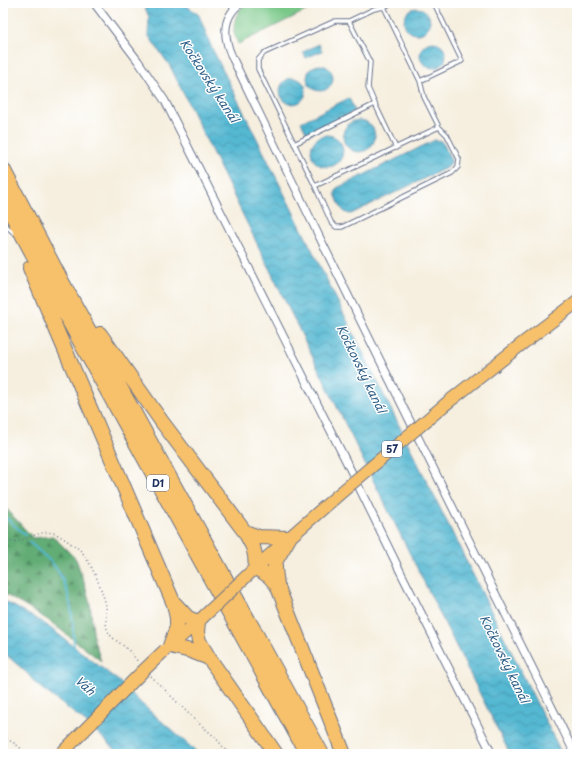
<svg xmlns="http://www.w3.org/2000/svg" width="580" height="757" font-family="'Playpen Sans',sans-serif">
	<defs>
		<pattern id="forest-firs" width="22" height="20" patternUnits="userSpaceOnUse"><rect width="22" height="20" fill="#62ac74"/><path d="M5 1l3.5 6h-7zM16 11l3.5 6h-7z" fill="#508c62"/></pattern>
		<pattern id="water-waves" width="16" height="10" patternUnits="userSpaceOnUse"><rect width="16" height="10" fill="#54b8d2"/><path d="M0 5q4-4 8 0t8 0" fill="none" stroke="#4596ae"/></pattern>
	</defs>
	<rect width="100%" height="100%" fill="#fff"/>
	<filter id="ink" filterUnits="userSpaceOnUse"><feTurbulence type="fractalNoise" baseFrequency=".025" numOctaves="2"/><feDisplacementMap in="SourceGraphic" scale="8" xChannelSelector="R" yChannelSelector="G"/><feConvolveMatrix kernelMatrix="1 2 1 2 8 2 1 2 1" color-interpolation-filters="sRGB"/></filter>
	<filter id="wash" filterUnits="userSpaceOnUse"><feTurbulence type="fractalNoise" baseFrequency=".012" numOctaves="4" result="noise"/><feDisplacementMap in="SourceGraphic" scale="16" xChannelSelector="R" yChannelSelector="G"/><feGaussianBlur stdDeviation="0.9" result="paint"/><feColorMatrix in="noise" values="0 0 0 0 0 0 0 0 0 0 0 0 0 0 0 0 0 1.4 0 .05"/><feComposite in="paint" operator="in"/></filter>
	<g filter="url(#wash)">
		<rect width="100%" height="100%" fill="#f6efdf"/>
		<path fill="#79c888" stroke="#4a7c73" d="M247,3h75l-84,41c-1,-4 -5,-11 -4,-16 0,-9 5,-21 13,-25z"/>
		<path fill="url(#forest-firs)" stroke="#3e6e69" d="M3,505l30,33 20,-2 23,23 8,23 6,21 4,37 7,21 -53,-41 -45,-27z"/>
		<path fill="url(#water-waves)" stroke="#387498" d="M149,3h34l16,12 12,31 351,708h-52l-147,-294 -193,-394 -22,-31 1,-18 -5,-11z
			M404 21a13 13 0 1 1 26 0a13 13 0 1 1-26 0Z
			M420 55a13 13 0 1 1 26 0a13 13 0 1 1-26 0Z
			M319,44l3,7 -16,7 -3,-6z
			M307 78a13 13 0 1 1 26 0a13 13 0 1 1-26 0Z
			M280 91a13 13 0 1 1 26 0a13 13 0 1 1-26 0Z
			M349,98l6,13 -47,24 -7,-13z
			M343 136a16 16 0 1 1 32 0a16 16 0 1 1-32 0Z
			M311 151a16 16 0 1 1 32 0a16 16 0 1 1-32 0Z
			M435,140l6,1 3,4 7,15 -1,5 -2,2 -97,47c-10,0 -12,-12 -16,-20l2,-6z
			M3,600l42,24 75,58 23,23 56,49h-79l-33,-31 -50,-38 -10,-12 -24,-21z"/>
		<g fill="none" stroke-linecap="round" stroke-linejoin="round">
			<path stroke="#54b8d2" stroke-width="2" d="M3,515l22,20
				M29,542c8,7 16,14 23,21 20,23 21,56 22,85"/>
		</g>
	</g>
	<g filter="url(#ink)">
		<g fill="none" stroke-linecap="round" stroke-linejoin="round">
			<g stroke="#68728b" stroke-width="5.5">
				<path id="service" d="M392,3l-8,4 -10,2 -25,12h-14l-71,32 -6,7v9l57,117 124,-59
					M349,21l21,41 -2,26 7,16 21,44
					M420,81l42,-20 -28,-58
					M294,144l81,-40
					M315,186l16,36 5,5h6l110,-54 6,-6 1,-8 -12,-24 -8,-8 -15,-30 -4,-16 -36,-74
					M3,223l11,10"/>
			</g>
			<g stroke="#68728b" stroke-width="9">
				<path id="minor" d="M94,3l44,58 27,40 187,372 49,100 91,181
					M241,3c-19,14 -18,34 -9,54 112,233 228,465 343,697"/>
			</g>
			<g stroke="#68728b" stroke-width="14">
				<path id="primary" d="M447,403l76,-60 54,-41
					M251,572l38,-34 48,-42
					M169,647l33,-29"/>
			</g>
			<g stroke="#68728b" stroke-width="16">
				<path id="motorway" d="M3,169l57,109 262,476
					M3,198l46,87 258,469
					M30,268l144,336 3,14v9l-7,19 21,5 18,7
					M100,334l62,88 83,110 8,15 2,8 1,13 13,8 8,9
					M245,532l14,5 30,1
					M289,538l-14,24v7l2,16 67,169
					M175,604l13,14 10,4 -1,10 2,9 10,17 67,96"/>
			</g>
			<path stroke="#68728b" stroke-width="1.5" stroke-dasharray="1 3" stroke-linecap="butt" d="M3,540c17,7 33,-11 50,-7 5,1 9,5 13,7 4,3 9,6 13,9 11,10 24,42 27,57 1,9 -2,19 3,27 3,6 10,9 16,14 5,4 9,10 14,16
				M151,676l44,44 20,17 14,17
				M3,737l11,6 14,11"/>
			<use href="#service" stroke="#fff" stroke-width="3.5"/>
			<use href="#minor" stroke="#fff" stroke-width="7"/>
			<use href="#primary" stroke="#f7c06b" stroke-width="12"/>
			<use href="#motorway" stroke="#f7c06b" stroke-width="14"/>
			<g stroke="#68728b" stroke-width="14" stroke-linecap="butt">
				<path id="primary-bridge" d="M337,496l110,-93
					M202,618l49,-46
					M61,754l82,-83 22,-21"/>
			</g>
			<use href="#primary-bridge" stroke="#f7c06b" stroke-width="12"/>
		</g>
	</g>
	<g text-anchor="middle" stroke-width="3" stroke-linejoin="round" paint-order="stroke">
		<g fill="#fff" stroke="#5f6d8e" stroke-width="1">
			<rect x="382" y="441" width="20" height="16" rx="3"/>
			<rect x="147" y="475" width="22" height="16" rx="3"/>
		</g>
		<g font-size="10" font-weight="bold" fill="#1b2f5e">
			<text x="392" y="453">57</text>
			<text x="158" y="487">D1</text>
		</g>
		<g font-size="12" font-style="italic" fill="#2f5f87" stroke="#fff">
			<text transform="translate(209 81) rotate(57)" y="4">Kočkovský kanál</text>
			<text transform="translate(361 369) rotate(64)" y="4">Kočkovský kanál</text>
			<text transform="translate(504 659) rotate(64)" y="4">Kočkovský kanál</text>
			<text transform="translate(85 686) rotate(42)" y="4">Váh</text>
		</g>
	</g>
	<rect width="580" height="757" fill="none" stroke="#fff" stroke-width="16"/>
</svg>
